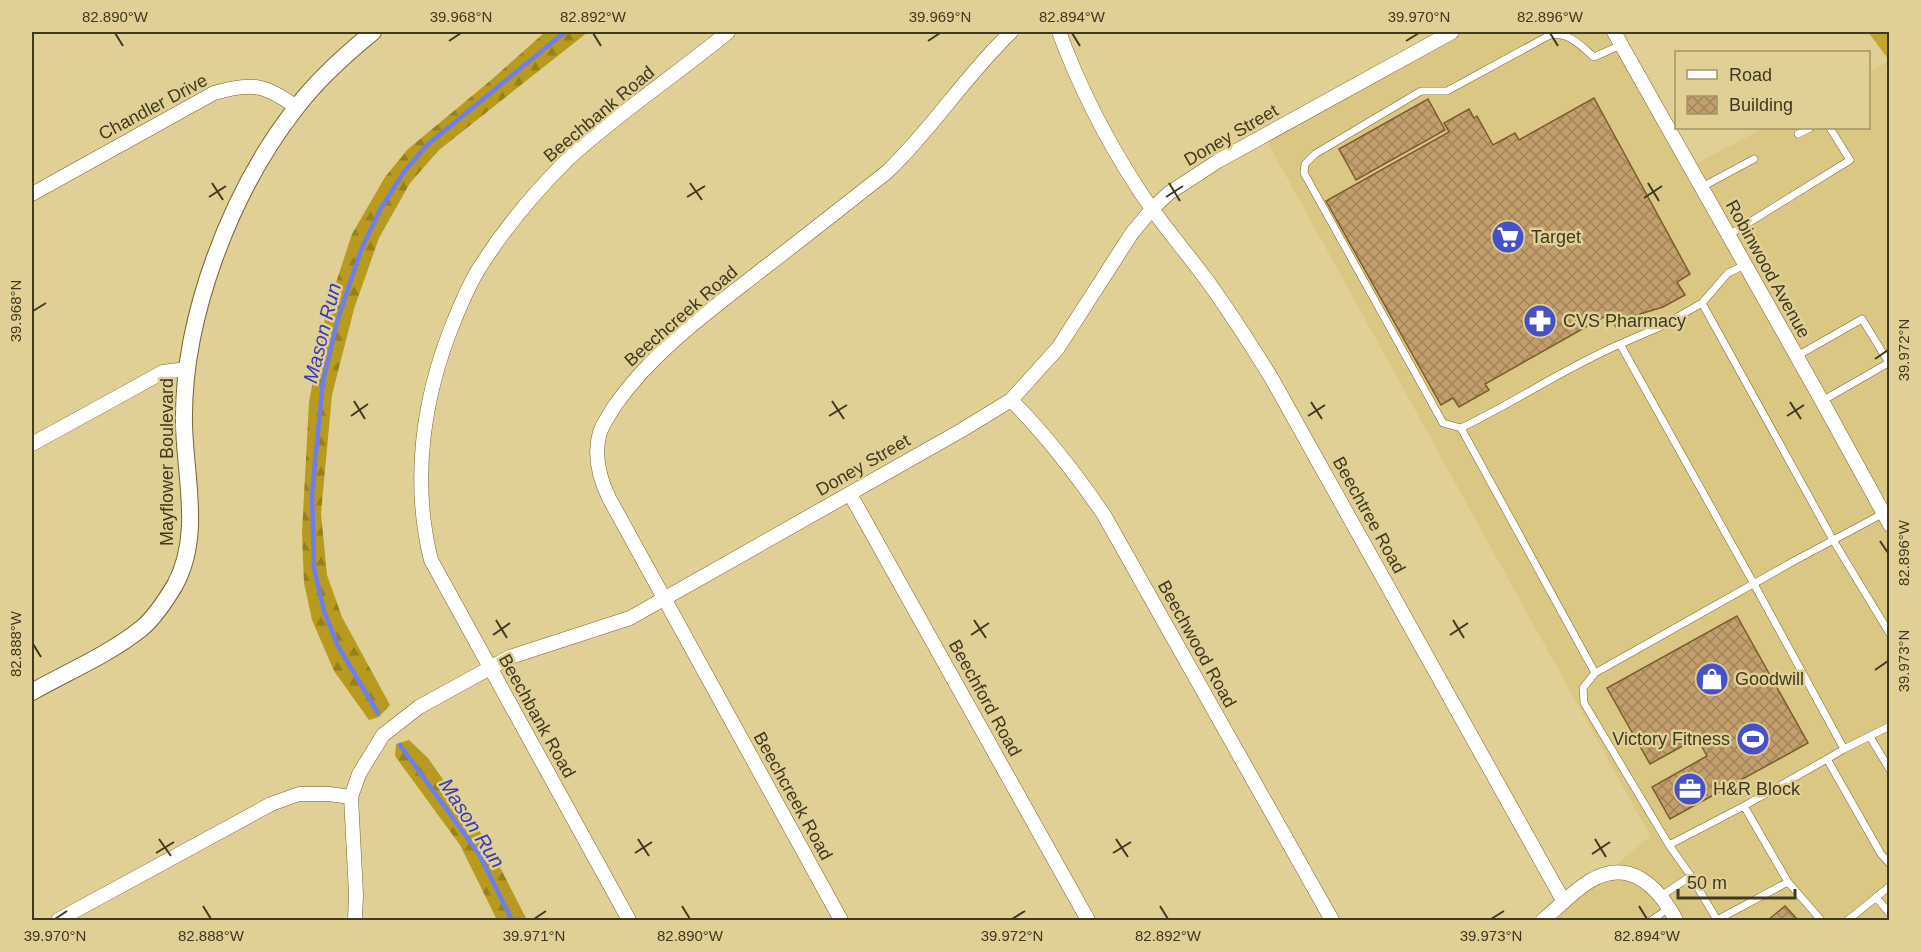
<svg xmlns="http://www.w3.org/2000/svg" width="1921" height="952" font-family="Helvetica,sans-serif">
	<defs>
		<pattern id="forest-firs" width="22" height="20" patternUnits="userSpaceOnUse" patternTransform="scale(1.5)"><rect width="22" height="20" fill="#b89a1e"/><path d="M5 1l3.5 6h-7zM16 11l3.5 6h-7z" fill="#977f1a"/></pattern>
		<pattern id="building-cross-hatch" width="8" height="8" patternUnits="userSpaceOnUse" patternTransform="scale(1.5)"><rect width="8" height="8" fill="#c49f6e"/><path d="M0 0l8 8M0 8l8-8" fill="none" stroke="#a1835a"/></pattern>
	</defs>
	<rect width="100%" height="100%" fill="#e1d095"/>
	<path fill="#dbc784" d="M1456,32h156l77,135 75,-39h104l1,-56 20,-11v859h-338l99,-84 -386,-700z"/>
	<path fill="#c3a534" d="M1868,32h21v29v-1z"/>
	<path fill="url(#forest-firs)" d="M545,32h43l-149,118 -29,33 -31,55 -25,71 -22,86 -11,118 6,62 15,42 48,88 -11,12 -10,3 -35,-49 -22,-51 -8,-37 -2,-50 7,-131 17,-89 26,-79 33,-57 23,-28 82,-68z
		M409,740l19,18 59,84 40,78h-30l-37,-75 -65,-89 1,-12z"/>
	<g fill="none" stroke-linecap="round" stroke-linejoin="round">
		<path stroke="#6d7eef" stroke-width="4.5" d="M378,713l-40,-67 -14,-35 -10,-43 -2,-74 11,-113 15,-62 23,-69 20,-42 23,-36 23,-27 138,-113
			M400,745l79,109 33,66"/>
	</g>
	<path fill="url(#building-cross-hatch)" stroke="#7d5b2b" stroke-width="1.5" d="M1594,98l96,176 -13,8 8,13 -22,12 -23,7 -24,13 -7,-13 -124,70 4,6 -30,17 -6,-9 -12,7 -115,-204 123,-69 -5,-9 25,-14 5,9 3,-2 16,29 22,-12 4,7z
		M1428,99l17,31 -89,50 -17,-31z
		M1737,616l71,127 -138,76 -18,-32 55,-31 -10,-18 -47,26 -43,-76z
		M1785,906l13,14h-30z"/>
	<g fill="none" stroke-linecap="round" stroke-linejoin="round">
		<g stroke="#76662d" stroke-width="8">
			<path id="service" d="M1798,134l12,-6
				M1702,187l52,-28
				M1729,235l121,-75 -20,-32
				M1745,265l-17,8 -26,30 -40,23 -42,18 134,240 90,165 46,-23
				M1702,303l131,237 57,94
				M1620,344c-55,24 -105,58 -159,84l-18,-5 -139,-250 1,-9 10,-10 106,-63h26l103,-56c19,-3 30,10 44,22l27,-12
				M1797,356l65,-37 27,44
				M1822,401l68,-39
				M1461,428l134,245 199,-112 90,-48
				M1595,673l-12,15 1,15 85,142
				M1870,737l20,33
				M1844,749l-17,10 54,95 9,10
				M1744,806l44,76
				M1691,876l-22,-31 75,-39 83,-47
				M1661,896l30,-20 26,44 71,-38 33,38
				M1876,897l14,17
				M1652,920l17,-12
				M1848,920l42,-34"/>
		</g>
		<g stroke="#76662d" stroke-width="15">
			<path id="minor" d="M1059,32c20,54 47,107 78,155 21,33 46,61 69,92 24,33 45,66 66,100l292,523
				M1614,32l208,369 68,124
				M32,194l182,-101c36,-11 51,-9 82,14
				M1011,400c35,35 65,74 93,115l228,405
				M32,444l131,-72 24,-3
				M850,494l238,426
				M58,920l213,-116 28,-10h30l22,3
				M355,920l1,-26 -5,-97 8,-23 24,-39 36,-28 91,-50 120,-39 332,-188 49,-30 47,-52 74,-115 20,-24 17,-16 49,-32 234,-129
				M629,920l-198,-360c-20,-80 -8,-163 23,-239 8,-19 16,-40 28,-57 24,-38 54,-73 86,-105 50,-46 108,-84 160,-127
				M841,920l-232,-422c-10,-21 -16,-43 -9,-66 4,-10 10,-19 16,-28 39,-55 96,-95 148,-136 42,-32 82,-64 123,-96 45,-43 79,-97 124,-140
				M1543,920c15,-12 30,-29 47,-39 40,-24 69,7 86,39"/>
		</g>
		<g stroke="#76662d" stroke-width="18">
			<path id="tertiary" d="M32,692c35,-20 78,-38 110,-64 13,-11 24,-28 33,-43 27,-50 10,-107 9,-161 -2,-106 47,-233 112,-316 21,-28 50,-54 77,-76"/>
		</g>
		<use href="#service" stroke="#fff" stroke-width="7"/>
		<use href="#minor" stroke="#fff" stroke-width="14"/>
		<use href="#tertiary" stroke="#fff" stroke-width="16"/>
	</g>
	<path fill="none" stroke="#403921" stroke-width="2" d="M115,33l8,13M593,33l8,13M1072,33l8,13M1550,33l8,13M449,41l12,-8M928,41l12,-8M1406,41l13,-8M212,183l11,17M690,183l12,17M1169,183l11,18M1648,183l11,18M209,197l17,-11M687,197l18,-11M1166,197l17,-11M1644,198l18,-12M33,311l13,-8M1875,359l13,-9M354,401l11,18M832,401l12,18M1311,402l11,17M1790,402l11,17M351,416l17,-12M829,416l18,-11M1308,416l17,-11M1787,416l17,-11M1880,541l8,12M496,620l11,18M974,620l12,18M1453,620l11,18M493,635l17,-12M971,635l18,-12M1450,635l18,-12M33,644l8,13M1875,670l13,-9M159,839l12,17M638,839l11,17M1116,839l12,18M1595,839l11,18M156,853l18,-11M635,853l17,-11M1113,853l18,-11M1592,854l18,-12M203,906l8,13M682,906l8,13M1160,906l8,13M1639,906l8,13M55,919l12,-8M534,919l12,-8M1012,919l13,-8M1491,919l13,-8"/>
	<defs>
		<g id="supermarket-disc" transform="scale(1.725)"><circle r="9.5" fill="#4751c6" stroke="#e1d095"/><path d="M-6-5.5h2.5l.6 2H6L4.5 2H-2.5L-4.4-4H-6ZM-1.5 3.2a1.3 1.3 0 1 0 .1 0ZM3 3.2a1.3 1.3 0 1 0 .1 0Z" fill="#fff"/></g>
		<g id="pharmacy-disc" transform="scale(1.725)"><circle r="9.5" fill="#4751c6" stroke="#e1d095"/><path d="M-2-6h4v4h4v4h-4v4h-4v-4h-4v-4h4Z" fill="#fff"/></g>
		<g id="shop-disc" transform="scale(1.725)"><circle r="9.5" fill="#4751c6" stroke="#e1d095"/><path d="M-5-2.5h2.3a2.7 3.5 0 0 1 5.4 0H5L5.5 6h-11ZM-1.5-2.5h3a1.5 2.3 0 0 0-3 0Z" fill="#fff"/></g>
		<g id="stadium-disc" transform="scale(1.725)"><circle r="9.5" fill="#4751c6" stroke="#e1d095"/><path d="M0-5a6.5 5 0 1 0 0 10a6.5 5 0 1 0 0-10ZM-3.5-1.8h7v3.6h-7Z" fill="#fff"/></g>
		<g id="office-disc" transform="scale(1.725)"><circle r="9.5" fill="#4751c6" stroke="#e1d095"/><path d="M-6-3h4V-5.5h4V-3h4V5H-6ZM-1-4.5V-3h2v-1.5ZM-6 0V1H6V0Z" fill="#fff"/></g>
	</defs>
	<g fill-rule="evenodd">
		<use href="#supermarket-disc" x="1508" y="237"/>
		<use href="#pharmacy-disc" x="1540" y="321"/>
		<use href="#shop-disc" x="1712" y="679"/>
		<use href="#stadium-disc" x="1753" y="739"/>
		<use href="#office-disc" x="1690" y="789"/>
	</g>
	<g text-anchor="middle" stroke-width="5" stroke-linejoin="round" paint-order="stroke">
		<g font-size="18" fill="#403921" stroke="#e1d095">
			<text transform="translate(153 107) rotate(-28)" y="6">Chandler Drive</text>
			<text transform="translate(599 114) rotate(-40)" y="6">Beechbank Road</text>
			<text transform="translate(1231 135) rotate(-30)" y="6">Doney Street</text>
			<text transform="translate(1768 269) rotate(61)" y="6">Robinwood Avenue</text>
			<text transform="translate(681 316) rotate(-41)" y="6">Beechcreek Road</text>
			<text transform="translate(167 462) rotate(-90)" y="6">Mayflower Boulevard</text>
			<text transform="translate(863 465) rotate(-30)" y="6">Doney Street</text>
			<text transform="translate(1369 515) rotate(61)" y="6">Beechtree Road</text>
			<text transform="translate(1197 644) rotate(61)" y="6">Beechwood Road</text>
			<text transform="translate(985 698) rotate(61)" y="6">Beechford Road</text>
			<text transform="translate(537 716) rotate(61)" y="6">Beechbank Road</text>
			<text transform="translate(793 796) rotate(61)" y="6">Beechcreek Road</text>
		</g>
		<g font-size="18" fill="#403921" stroke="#e1d095" text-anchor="start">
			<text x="1531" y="243">Target</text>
			<text x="1563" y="327">CVS Pharmacy</text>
			<text x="1735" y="685">Goodwill</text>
			<text x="1730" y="745" text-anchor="end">Victory Fitness</text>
			<text x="1713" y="795">H&amp;R Block</text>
		</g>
		<g font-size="20" font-style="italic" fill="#3839bb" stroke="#e1d095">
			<text transform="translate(322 333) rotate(-76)" y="7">Mason Run</text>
			<text transform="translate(472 823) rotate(57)" y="7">Mason Run</text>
		</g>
	</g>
	<rect width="1921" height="952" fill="none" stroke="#e1d095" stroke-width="66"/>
	<rect x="1675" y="51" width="195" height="78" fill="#e1d095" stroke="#a19467" stroke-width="1.5"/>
	<rect x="1687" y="70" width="30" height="9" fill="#ffffff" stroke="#a19467" stroke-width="1.5"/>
	<text x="1729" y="81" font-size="18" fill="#403921">Road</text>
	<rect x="1687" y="96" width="30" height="18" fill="url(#building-cross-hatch)" stroke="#a19467" stroke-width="1.5"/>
	<text x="1729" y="111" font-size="18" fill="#403921">Building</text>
	<path d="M1678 889v9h117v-9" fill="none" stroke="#403921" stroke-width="3"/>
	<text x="1687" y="889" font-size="18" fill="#403921" stroke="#e1d095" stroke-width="4.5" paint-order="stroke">50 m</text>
	<rect x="33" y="33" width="1855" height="886" fill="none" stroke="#403921" stroke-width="2"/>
	<g font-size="15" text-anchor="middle" fill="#403921">
		<text x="115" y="22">82.890°W</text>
		<text x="461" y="22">39.968°N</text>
		<text x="593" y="22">82.892°W</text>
		<text x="940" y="22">39.969°N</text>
		<text x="1072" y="22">82.894°W</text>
		<text x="1419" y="22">39.970°N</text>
		<text x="1550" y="22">82.896°W</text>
		<text transform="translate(16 311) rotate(-90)" y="5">39.968°N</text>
		<text transform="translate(1904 350) rotate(-90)" y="5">39.972°N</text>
		<text transform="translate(1904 553) rotate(-90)" y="5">82.896°W</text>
		<text transform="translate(16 644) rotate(-90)" y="5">82.888°W</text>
		<text transform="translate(1904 661) rotate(-90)" y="5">39.973°N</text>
		<text x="55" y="941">39.970°N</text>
		<text x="211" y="941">82.888°W</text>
		<text x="534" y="941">39.971°N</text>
		<text x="690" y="941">82.890°W</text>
		<text x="1012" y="941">39.972°N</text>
		<text x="1168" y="941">82.892°W</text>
		<text x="1491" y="941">39.973°N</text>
		<text x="1647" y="941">82.894°W</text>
	</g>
</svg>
